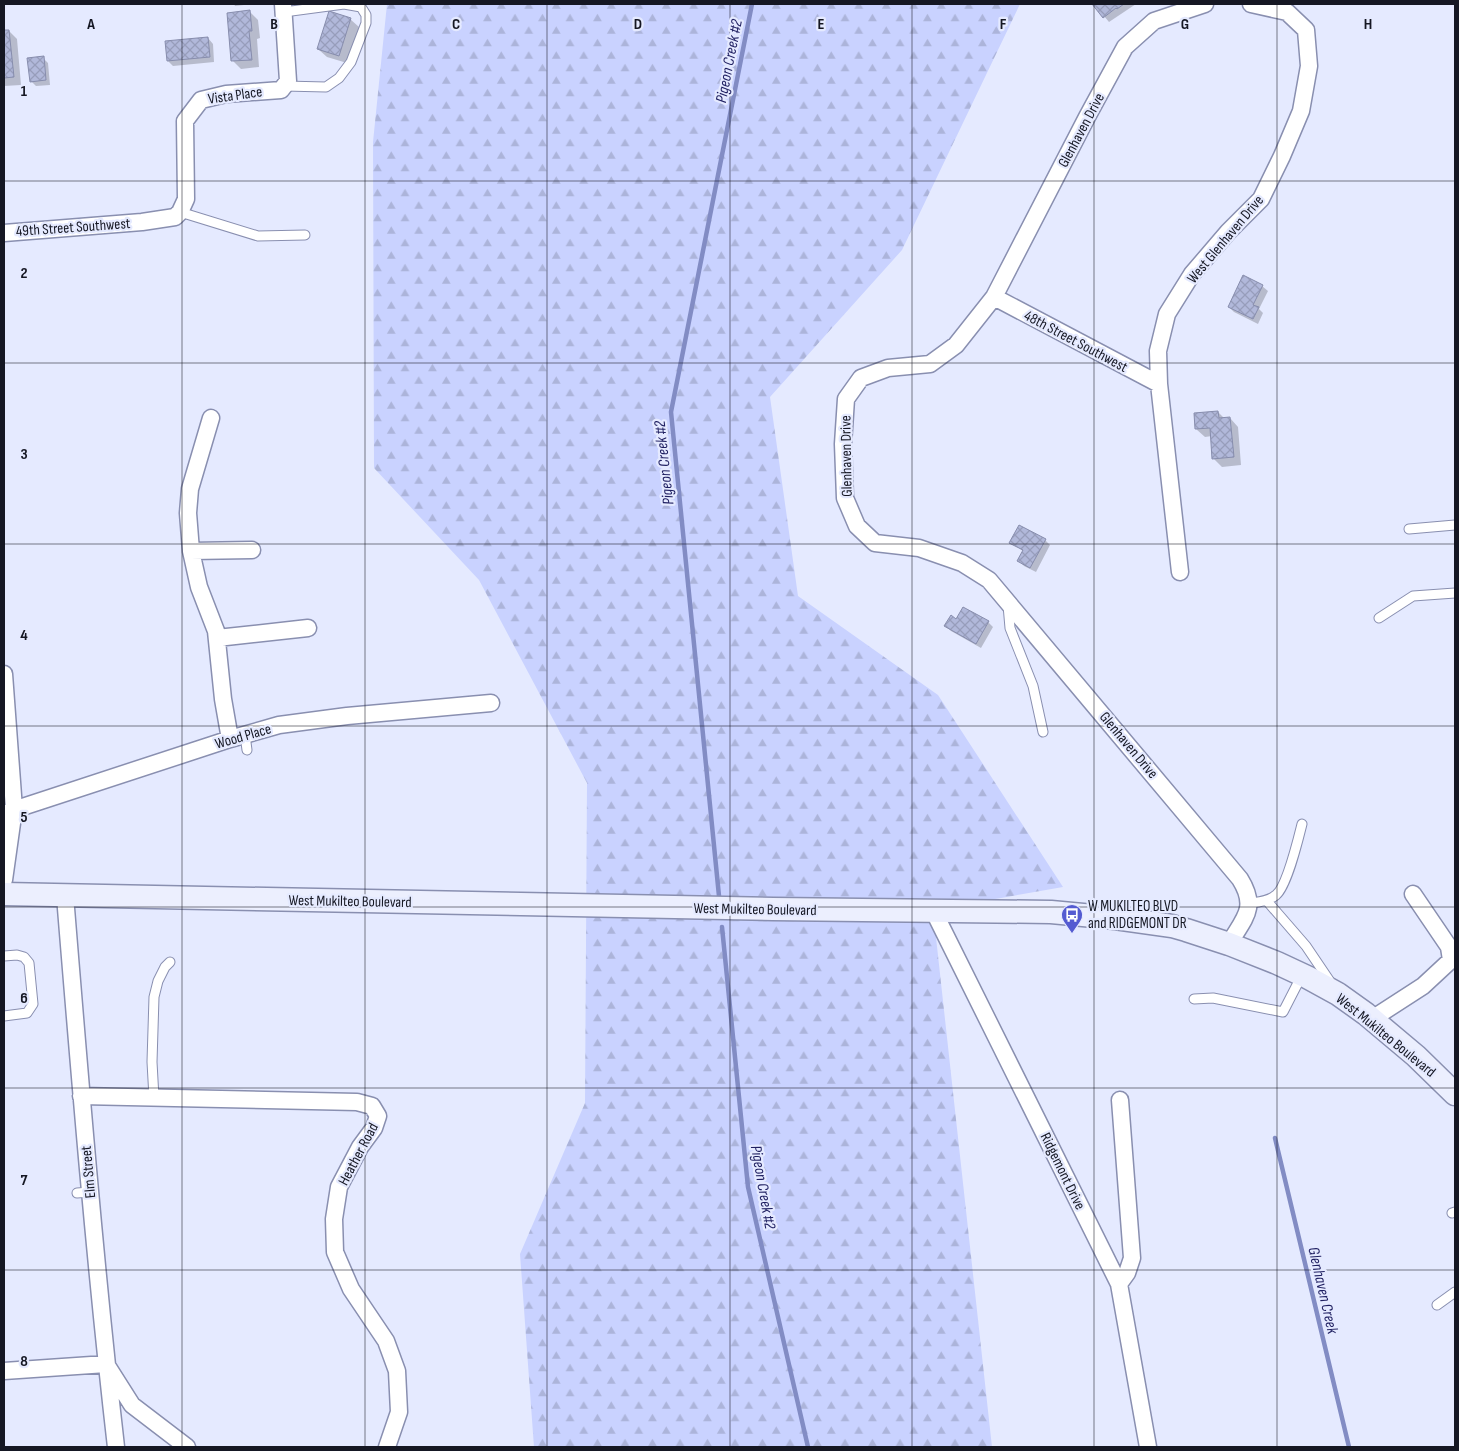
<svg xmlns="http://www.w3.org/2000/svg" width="1459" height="1451" font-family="'Sofia Sans Condensed',sans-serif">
	<defs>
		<pattern id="forest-firs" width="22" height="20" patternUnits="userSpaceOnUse" patternTransform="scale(1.25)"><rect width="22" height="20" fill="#c9d2ff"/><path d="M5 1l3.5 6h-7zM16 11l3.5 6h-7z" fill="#acb4da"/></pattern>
		<pattern id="building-cross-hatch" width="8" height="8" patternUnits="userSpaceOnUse" patternTransform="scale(1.25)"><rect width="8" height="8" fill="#b1b8da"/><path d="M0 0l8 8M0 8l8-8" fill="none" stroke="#979dbb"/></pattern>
	</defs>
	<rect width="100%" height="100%" fill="#e5eaff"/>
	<path fill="url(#forest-firs)" d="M387,4h633l-118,246 -132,147 28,199 140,99 125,192 -130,23 59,537h-458l-14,-193 65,-151 2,-320 -108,-203 -105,-112 -1,-326z"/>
	<path fill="#0003" d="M234,4h19l-18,2z
		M1094,4h42l-27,18z
		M250,12l8,8 2,18 -3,1 2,28 -18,2 -8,-8z
		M350,19l9,8 -12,36 -20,-6 -9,-8z
		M9,31l8,8 4,46 -17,1v-54z
		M208,38l5,6 1,18 -41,4 -5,-5z
		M43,58l5,5 2,22 -14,1 -5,-5z
		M1262,286l6,5 -9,18 4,4 -5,11 -24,-12 -5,-5z
		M1218,412l7,7 5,-1 8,9 3,38 -19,2 -9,-9 -1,-22 -7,1 -9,-8z
		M1045,540l5,5 -14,27 -12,-6 -5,-5 5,-9 -13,-10z
		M957,620l31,2 5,5 -12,21 -30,-17 -5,-5z"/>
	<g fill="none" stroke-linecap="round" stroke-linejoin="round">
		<path stroke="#828cc4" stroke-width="4.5" d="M719,896l-48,-484 81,-408
			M722,927l26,260 60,260
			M1275,1138l74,309"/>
	</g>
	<path fill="url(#building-cross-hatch)" stroke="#878dad" d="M1092,4h32l-7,5 -1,-1 -13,10z
		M250,10l2,21h-3l3,29 -21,1 -4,-48z
		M329,11l22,7 -12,38 -22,-7z
		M4,30h5l5,47 -10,1z
		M208,37l2,20 -43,4 -2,-20z
		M44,56l2,24 -16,2 -3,-24z
		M1243,275l20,10 -10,20 6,2 -6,12 -25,-12z
		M1218,411l1,7 11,-1 4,40 -22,2 -2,-31 -15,1 -1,-16z
		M1019,525l27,14 -16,29 -13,-7 6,-11 -14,-7z
		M963,607l26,14 -13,23 -32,-18 7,-11 5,4z"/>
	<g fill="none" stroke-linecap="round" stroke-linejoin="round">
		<g stroke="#898fb0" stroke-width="11">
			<path id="service" d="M284,86l42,1 13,-9 12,-16 15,-39v-8l-5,-8 -17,-3 -60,8
				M180,212l78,24 47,-1
				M1409,529l46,-4
				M1008,605l2,23 23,58 10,46
				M1379,618l34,-22 42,-3
				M245,735l2,15
				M1267,901l39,45 25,37
				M1250,903c9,-1 19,-2 26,-8 11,-9 22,-55 26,-71
				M4,956l13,-1 7,2 5,6 4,41 -6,9 -23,3
				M1194,999l19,-1 70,14 19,-37
				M154,1098l-2,-36 2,-65 4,-16 7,-14 5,-5
				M77,1193l13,-1
				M1452,1213l3,-1
				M1437,1305l18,-13"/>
		</g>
		<g stroke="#898fb0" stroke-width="19">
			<path id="minor" d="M1205,4l-51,17 -29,26 -38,70 -93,180 -38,48 -26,19 -42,4 -27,10 -15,21 -3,45 2,54 12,28 18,17 44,5 43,15 27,17 251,299c18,29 4,39 -11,65
				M4,233l138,-11 33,-5 5,-5 6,-13 -1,-78 16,-21 25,-6 55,-4 7,-9 -5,-77
				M994,297l165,87
				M211,418l-21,71 -2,24 3,38 8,36 17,44 7,68 7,40
				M191,551l61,-1
				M1180,572l-21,-188 -1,-33 9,-37 25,-40 36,-42 33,-33 21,-43 19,-45 8,-45 -3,-36 -19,-18 -36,-8
				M217,638l91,-10
				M4,674l10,135 -10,71
				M4,813l226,-74 49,-14 68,-9 144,-13
				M65,896c15,184 30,368 51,551
				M933,910l186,374 29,163
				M1372,1019l51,-33 28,-26 -2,-13 -36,-53
				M81,1096l276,6 15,4 6,10 -4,12 -14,19 -21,40 -5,32 1,33 16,37 35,52 11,30 2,41 -12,35
				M1119,1284l8,-11 5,-15 -12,-158
				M4,1371l102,-7 26,41 55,42"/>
		</g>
		<g stroke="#898fb0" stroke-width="25">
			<path id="secondary" d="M4,894l769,15 278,3 64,6 57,8 14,4 43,14 48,19 30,14 31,17 28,20 50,42 39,38"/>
		</g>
		<use href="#service" stroke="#fff" stroke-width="9"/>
		<use href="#minor" stroke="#fff" stroke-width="16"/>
		<use href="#secondary" stroke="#eceffe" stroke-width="22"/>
	</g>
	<path fill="none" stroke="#151723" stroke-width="1" stroke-opacity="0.55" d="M182,4v1443M365,4v1443M547,4v1443M730,4v1443M912,4v1443M1094,4v1443M1277,4v1443M4,181h1451M4,363h1451M4,544h1451M4,726h1451M4,907h1451M4,1088h1451M4,1270h1451"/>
	<defs>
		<g id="bus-pin" transform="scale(1.125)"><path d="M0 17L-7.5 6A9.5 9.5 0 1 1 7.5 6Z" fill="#545bd1" stroke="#e5eaff"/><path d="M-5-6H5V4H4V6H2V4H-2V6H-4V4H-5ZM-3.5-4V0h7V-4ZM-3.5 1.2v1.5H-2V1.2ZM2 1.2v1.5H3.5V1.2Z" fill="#fff"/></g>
	</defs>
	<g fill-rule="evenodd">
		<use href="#bus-pin" x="1072" y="915"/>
	</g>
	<g text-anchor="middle" stroke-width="4.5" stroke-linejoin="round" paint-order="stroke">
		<g font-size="15" fill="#151723" stroke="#e5eaff">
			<text transform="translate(235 95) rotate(-8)" y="5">Vista Place</text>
			<text transform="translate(1081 130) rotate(-62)" y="5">Glenhaven Drive</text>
			<text transform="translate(73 227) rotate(-4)" y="5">49th Street Southwest</text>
			<text transform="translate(1225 239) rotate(-50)" y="5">West Glenhaven Drive</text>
			<text transform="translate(1076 341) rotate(28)" y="5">48th Street Southwest</text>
			<text transform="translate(846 456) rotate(-91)" y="5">Glenhaven Drive</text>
			<text transform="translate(243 736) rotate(-16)" y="5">Wood Place</text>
			<text transform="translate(1129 745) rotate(50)" y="5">Glenhaven Drive</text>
			<text transform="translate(350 901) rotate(1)" y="5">West Mukilteo Boulevard</text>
			<text transform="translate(755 909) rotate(1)" y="5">West Mukilteo Boulevard</text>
			<text transform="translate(1386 1035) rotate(39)" y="5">West Mukilteo Boulevard</text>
			<text transform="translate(358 1154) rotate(-62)" y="5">Heather Road</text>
			<text transform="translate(1063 1171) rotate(64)" y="5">Ridgemont Drive</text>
			<text transform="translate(88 1172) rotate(-95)" y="5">Elm Street</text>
		</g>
		<g font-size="15" fill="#151723" stroke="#e5eaff" text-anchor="start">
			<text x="1088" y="911">W MUKILTEO BLVD<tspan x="1088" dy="17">and RIDGEMONT DR</tspan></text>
		</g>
		<g font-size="16" font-style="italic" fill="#1f1f61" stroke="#e5eaff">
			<text transform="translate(728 61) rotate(-79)" y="6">Pigeon Creek #2</text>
			<text transform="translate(663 463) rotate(-96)" y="6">Pigeon Creek #2</text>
			<text transform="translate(764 1187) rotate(80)" y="6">Pigeon Creek #2</text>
			<text transform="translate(1324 1290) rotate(77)" y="6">Glenhaven Creek</text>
		</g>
	</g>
	<g font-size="16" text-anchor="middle" font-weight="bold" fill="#151723" stroke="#e5eaff" stroke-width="4.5" stroke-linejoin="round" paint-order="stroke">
		<text x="91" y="29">A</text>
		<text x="274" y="29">B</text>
		<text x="456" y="29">C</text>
		<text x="638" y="29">D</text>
		<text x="821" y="29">E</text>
		<text x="1003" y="29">F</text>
		<text x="1185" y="29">G</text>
		<text x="1368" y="29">H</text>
		<text x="24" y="96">1</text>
		<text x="24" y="278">2</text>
		<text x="24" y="459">3</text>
		<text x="24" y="640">4</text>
		<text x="24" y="822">5</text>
		<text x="24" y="1003">6</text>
		<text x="24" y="1185">7</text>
		<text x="24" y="1366">8</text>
	</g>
	<rect width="1459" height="1451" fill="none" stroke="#151723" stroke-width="10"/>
</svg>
